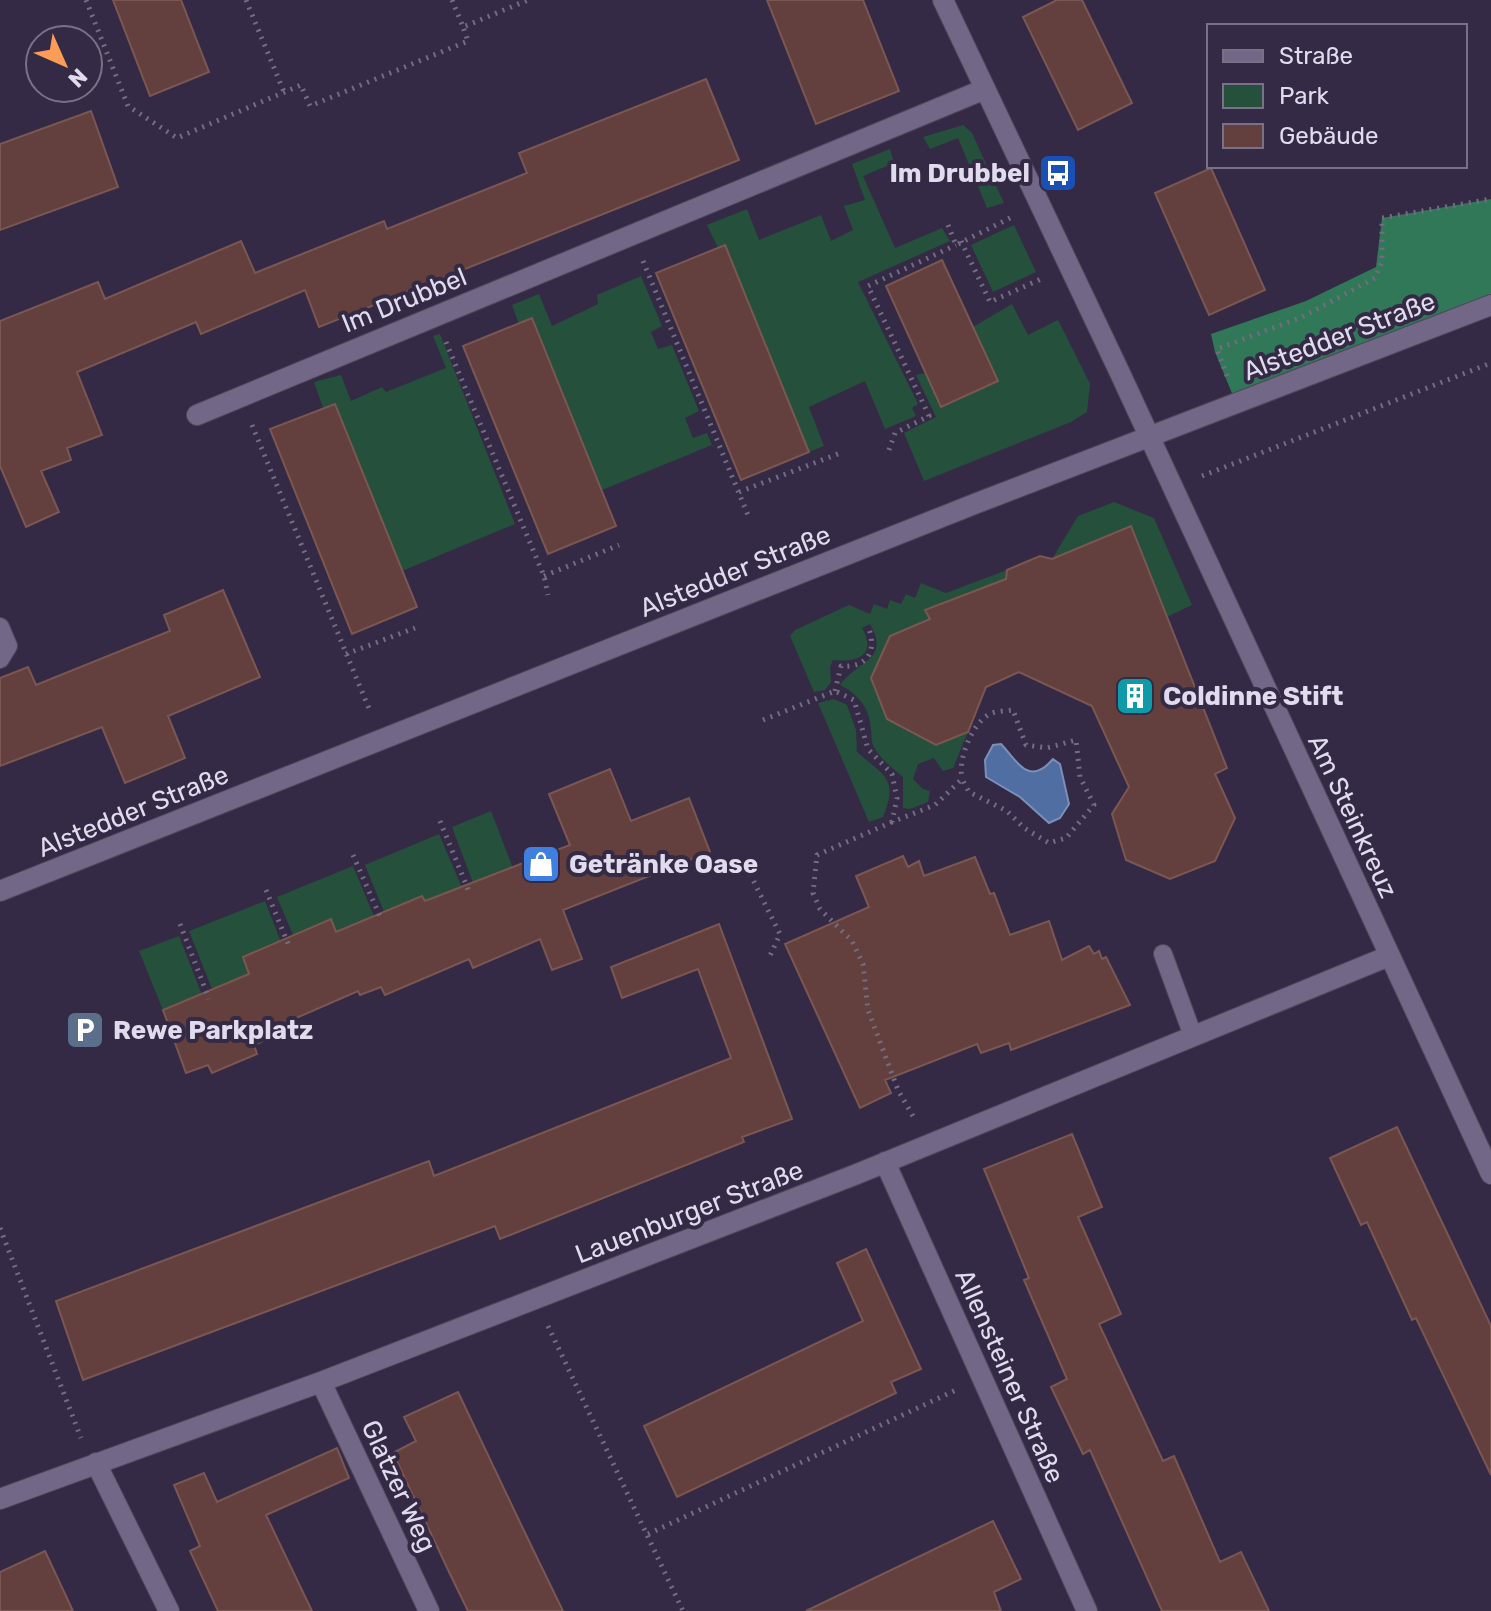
<svg xmlns="http://www.w3.org/2000/svg" width="1491" height="1611" font-family="Rubik,sans-serif">
	<rect width="100%" height="100%" fill="#342a45"/>
	<path fill="#25503b" d="M963,125l9,8 32,70 -17,5 -29,-70 -28,11 -7,-12z
		M890,149l4,14 -31,13 32,72 47,-20 8,13 -92,41 60,122 -6,4 4,8 -31,13 -20,-48 -56,26 15,39 -15,6 -84,-207 -7,3 -11,-23 40,-16 12,31 62,-25 10,26 22,-11 -9,-24 21,-6 -13,-36z
		M1014,225l22,47 -43,20 -22,-47z
		M641,276l21,50 -11,6 7,17 14,-4 27,66 -14,7 8,20 14,-5 5,12 -110,45 -69,-171 -14,5 -7,-19 27,-11 13,32 46,-22 -1,-9z
		M1012,304l16,31 30,-15 32,64 -3,28 -16,10 -147,59 -20,-48 32,-16 -20,-42 9,-2 16,33 56,-25 -24,-54z
		M440,334l75,190 -113,47 -67,-167 -12,4 -9,-26 27,-7 10,26 31,-14 4,5 60,-24 -13,-32z
		M1114,502l40,16 38,87 -25,12 -36,-91 -79,33 26,-43z
		M1007,570l-1,9 -80,31 4,9 -40,17 -19,42 16,41 49,26 32,-13 -15,36 -10,3 -9,-13 -16,6 -5,15 10,10 7,2 -2,11 -18,7 -7,-1v-31c-10,-8 -21,-17 -28,-28 -4,-6 -3,-11 -4,-19 -1,-22 -13,-36 -31,-45 17,-24 51,-25 30,-61l-8,4c15,27 -4,35 -29,32l-3,7 1,15 -6,8 -11,2 -24,-56 5,-6 54,-25 21,9 4,-10 13,5 3,-9 11,4 5,-10 9,4 6,-15 25,10z
		M834,699l13,6 9,25 1,22c27,24 42,26 26,65l-14,5 -51,-119z
		M491,811l22,57 -40,15 -21,-56z
		M439,834l24,56 -37,14 -4,-8 -38,16 -19,-47z
		M353,866l21,50 -38,16 -5,-12 -38,15 -16,-38z
		M265,901l16,41 -32,32 -37,15 -23,-58z
		M179,936l23,59 -39,15 -24,-59z"/>
	<path fill="#317858" d="M1491,199v106l-255,98 -21,-51 -4,-18 95,-33 70,-34 6,-49z"/>
	<path fill="#516ea2" stroke="#7c8fb8" stroke-width="2" d="M1001,744c17,18 28,43 52,15l7,5 9,40 -9,14 -11,5 -29,-26 -34,-20 -1,-17 8,-15z"/>
	<path fill="#63403d" stroke="#7b5753" stroke-width="2" d="M113,0h68l28,72 -59,24z
		M767,0h96l36,91 -83,33z
		M1057,0h25l50,103 -54,27 -55,-113z
		M706,79l33,81 -420,167 -14,-37 -104,44 -5,-12 -119,50 25,63 -35,13 4,12 -30,11 18,41 -33,15 -26,-61v-145l98,-39 7,17 136,-58 14,32 129,-52 3,8 140,-56 -8,-20z
		M91,111l27,76 -118,43v-86z
		M1211,168l54,122 -56,25 -54,-122z
		M725,245l84,207 -68,28 -85,-207z
		M942,260l56,121 -57,26 -55,-121z
		M532,318l84,208 -68,28 -85,-208z
		M335,404l82,203 -65,27 -82,-205z
		M1131,526l96,242 -12,6 20,44 -20,43 -45,18 -44,-19 -14,-46 17,-27 -37,-81 -73,-34 -33,15 -18,45 -32,13 -49,-26 -16,-41 19,-42 40,-17 -5,-9 81,-31 1,-9 33,-14 12,3z
		M223,590l37,87 -92,39 17,42 -60,25 -23,-56 -102,39v-88l28,-11 8,18 134,-54 -6,-16z
		M610,769l21,52 58,-23 21,54 -147,58 19,49 -30,11 -12,-31 -67,29 -4,-9 -84,36 -4,-8 -21,8 -2,-4 -87,38 3,7 -20,9 3,9 -45,19 -4,-8 -22,8 -23,-63 86,-36 -6,-17 88,-38 5,13 86,-36 3,5 145,-56 -21,-51z
		M903,856l5,11 11,-6 5,15 51,-19 15,37 4,-1 16,42 39,-14 13,39 27,-14 5,8 5,-3 3,8 4,-2 24,48 -119,45 -2,-7 -28,10 -4,-9 -92,36 6,13 -31,15 -75,-164 84,-37 -13,-31z
		M719,924l73,195 -50,18 2,5 -244,97 -5,-13 -412,154 -27,-79 373,-140 5,15 297,-118 -33,-89 -76,29 -11,-31z
		M1397,1127l94,199v149l-75,-157 -4,2 -45,-98 -6,3 -31,-67z
		M1072,1134l30,73 -24,10 43,97 -22,10 64,137 11,-5 46,106 21,-10 28,59h-107l-72,-161 -7,4 -32,-67 16,-8 -43,-99 5,-2 -45,-109z
		M866,1249l55,120 -30,13 5,11 -219,104 -33,-71 219,-105 -26,-58z
		M458,1392l69,145 36,74h-95l-18,-37 -57,-121 23,-12 -12,-24z
		M337,1448l12,30 -83,37 46,96h-94l-28,-60 10,-5 -26,-61 30,-12 13,29z
		M993,1521l28,58 -27,13 7,19h-195z
		M45,1551l28,60h-73v-39z"/>
	<g fill="none" stroke-linecap="round" stroke-linejoin="round">
		<g stroke="#4f475d" stroke-width="20">
			<path id="service" d="M0,627l8,19 -8,13
				M1163,954l30,82"/>
		</g>
		<g stroke="#4f475d" stroke-width="22">
			<path id="minor" d="M943,0l176,371 372,803
				M197,415l788,-326
				M885,1162l202,449
				M321,1382l108,229
				M96,1463l73,148
				M0,1499l321,-117 536,-208 532,-218"/>
		</g>
		<g stroke="#4f475d" stroke-width="22">
			<path id="tertiary" d="M0,891l977,-388 514,-198"/>
		</g>
		<path stroke="#746c83" stroke-width="5" stroke-dasharray="2 6" stroke-linecap="butt" d="M86,0l42,106 49,32 124,-53 9,21 158,-65 -5,-14
			M246,0l38,92
			M452,0l11,27 65,-27
			M948,225l8,20 58,-29
			M961,241l29,61 51,-23
			M643,261l105,254
			M446,342l98,234 4,19
			M1227,376l-10,-27 85,-32 73,-39 7,-16v-44l109,-19
			M252,425l118,286
			M889,450l6,-17 34,-17 -61,-130 88,-41
			M1202,476l289,-113
			M739,492l104,-40
			M544,576l75,-31
			M346,654l69,-26
			M835,691l6,-25c25,2 36,-13 28,-37
			M763,720l72,-29 19,9 14,49 24,25 5,24 -5,24 43,-17 27,-26 7,13 38,19 17,17 25,15 17,-5 28,-33 -14,-28 -4,-37 -29,8 -21,-3 -13,-35c-8,1 -19,1 -25,5 -17,11 -30,44 -26,64
			M440,821l30,73
			M892,822l-75,33 -4,38 7,16 32,32 11,23 5,46 30,80 16,28
			M353,855l29,66
			M750,874l30,60 -11,24
			M266,890l23,56
			M180,924l29,75
			M0,1228l81,210
			M548,1326l135,285
			M648,1534l308,-144"/>
		<use href="#service" stroke="#726786" stroke-width="18"/>
		<use href="#minor" stroke="#726786" stroke-width="20"/>
		<use href="#tertiary" stroke="#726786" stroke-width="20"/>
	</g>
	<defs>
		<g id="bus-square" transform="scale(2)"><rect x="-9" y="-9" width="18" height="18" rx="4" fill="#1a4fb4" stroke="#342a45"/><path d="M-5-6H5V4H4V6H2V4H-2V6H-4V4H-5ZM-3.5-4V0h7V-4ZM-3.5 1.2v1.5H-2V1.2ZM2 1.2v1.5H3.5V1.2Z" fill="#fff"/></g>
		<g id="building-square" transform="scale(2)"><rect x="-9" y="-9" width="18" height="18" rx="4" fill="#0f9aa8" stroke="#342a45"/><path d="M-4-6H4V6H1V3H-1V6H-4ZM-2.5-4.3h1.7v1.8h-1.7ZM.8-4.3h1.7v1.8H.8ZM-2.5-1h1.7V.8h-1.7ZM.8-1h1.7V.8H.8Z" fill="#fff"/></g>
		<g id="shop-square" transform="scale(2)"><rect x="-9" y="-9" width="18" height="18" rx="4" fill="#3f7fe0" stroke="#342a45"/><path d="M-5-2.5h2.3a2.7 3.5 0 0 1 5.4 0H5L5.5 6h-11ZM-1.5-2.5h3a1.5 2.3 0 0 0-3 0Z" fill="#fff"/></g>
		<g id="parking-square" transform="scale(2)"><rect x="-9" y="-9" width="18" height="18" rx="4" fill="#5c6f8a" stroke="#342a45"/><path d="M-3.5-5.5H1a3.5 3.5 0 0 1 0 7H-1V5.5H-3.5ZM-1-3.4V-.6H.8a1.4 1.4 0 0 0 0-2.8Z" fill="#fff"/></g>
	</defs>
	<g fill-rule="evenodd">
		<use href="#bus-square" x="1058" y="173"/>
		<use href="#building-square" x="1135" y="696"/>
		<use href="#shop-square" x="541" y="864"/>
		<use href="#parking-square" x="85" y="1030"/>
	</g>
	<g text-anchor="middle" stroke-width="8" stroke-linejoin="round" paint-order="stroke">
		<g font-size="26" font-weight="bold" fill="#e1dced" stroke="#342a45" text-anchor="start">
			<text x="1030" y="182" text-anchor="end">Im Drubbel</text>
			<text x="1163" y="705">Coldinne Stift</text>
			<text x="569" y="873">Getränke Oase</text>
			<text x="113" y="1039">Rewe Parkplatz</text>
		</g>
		<g font-size="26" fill="#e1dced" stroke="#342a45">
			<text transform="translate(404 300) rotate(-22)" y="9">Im Drubbel</text>
			<text transform="translate(1339 336) rotate(-21)" y="9">Alstedder Straße</text>
			<text transform="translate(735 571) rotate(-22)" y="9">Alstedder Straße</text>
			<text transform="translate(133 811) rotate(-22)" y="9">Alstedder Straße</text>
			<text transform="translate(1353 816) rotate(65)" y="9">Am Steinkreuz</text>
			<text transform="translate(689 1212) rotate(-21)" y="9">Lauenburger Straße</text>
			<text transform="translate(1010 1376) rotate(66)" y="9">Allensteiner Straße</text>
			<text transform="translate(399 1486) rotate(65)" y="9">Glatzer Weg</text>
		</g>
	</g>
	<rect x="1207" y="24" width="260" height="144" fill="#342a45" stroke="#797188" stroke-width="2"/>
	<rect x="1223" y="50" width="40" height="12" fill="#726786" stroke="#797188" stroke-width="2"/>
	<text x="1279" y="64" font-size="24" fill="#e1dced">Straße</text>
	<rect x="1223" y="84" width="40" height="24" fill="#25503b" stroke="#797188" stroke-width="2"/>
	<text x="1279" y="104" font-size="24" fill="#e1dced">Park</text>
	<rect x="1223" y="124" width="40" height="24" fill="#63403d" stroke="#797188" stroke-width="2"/>
	<text x="1279" y="144" font-size="24" fill="#e1dced">Gebäude</text>
	<g transform="translate(64 64) rotate(135)"><circle r="38" fill="#342a45" stroke="#797188" stroke-width="2"/>
	<path d="M0-6L14 30L0 20L-14 30Z" fill="#fd9c56"/>
	<text y="-12" font-size="22" font-weight="bold" text-anchor="middle" fill="#e1dced">N</text>
	</g>
</svg>
